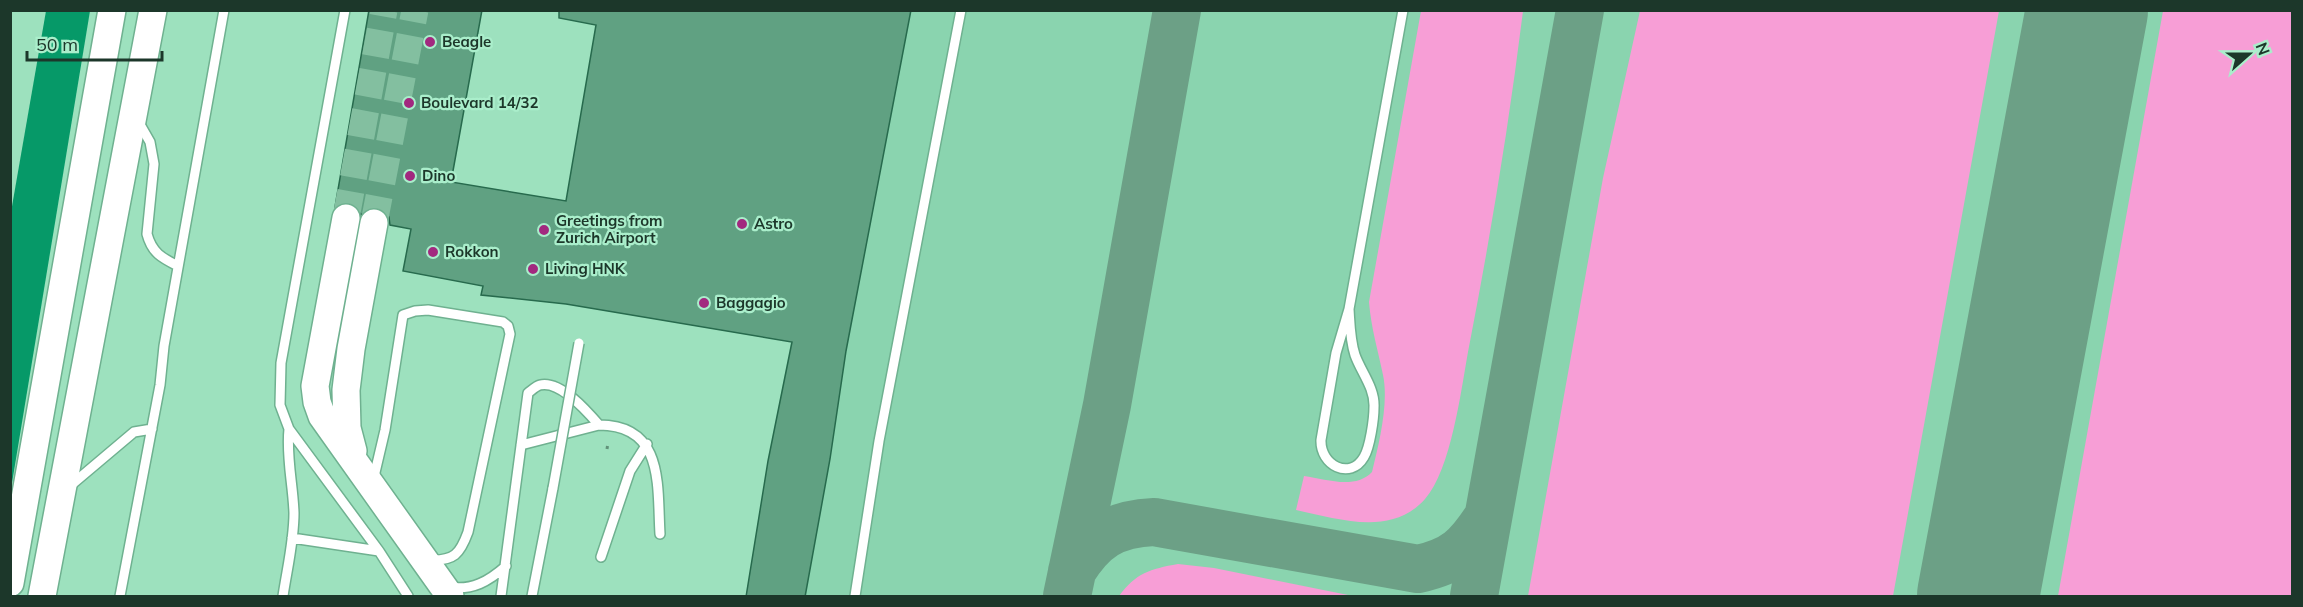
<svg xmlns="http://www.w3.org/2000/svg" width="2303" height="607" font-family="Mulish,sans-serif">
	<rect width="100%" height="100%" fill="#9de1be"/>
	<path fill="#8ad4af" d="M617,11h1675v585h-1546l22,-135 23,-119 -225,-38z"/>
	<path fill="#f79ed6" d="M1421,11h102c-14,114 -33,228 -55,341 -7,39 -17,118 -43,147 -34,38 -86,20 -129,11l8,-34c22,3 51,14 68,-4 7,-28 17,-69 11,-97 -5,-25 -12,-47 -14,-73z
		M1640,11h359l-106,585h-365l75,-418z
		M2163,11h129v585h-234z
		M1178,564l36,4 139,28h-234c17,-23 31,-27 59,-32z"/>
	<path fill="#069968" d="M46,11h44l-79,478v-277z"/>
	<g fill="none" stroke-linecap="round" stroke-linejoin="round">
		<path stroke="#6ca086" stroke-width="48" d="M1072,571c21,-34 41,-47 82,-49l264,47c37,-8 50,-21 70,-52
			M1067,596l40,-191 70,-395
			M1474,596l106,-586"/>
		<path stroke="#6ca086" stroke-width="122" d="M1978,596l109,-586"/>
	</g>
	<path fill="#60a182" stroke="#276a4d" stroke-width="1.5" d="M369,10h113l-31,172 115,19 30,-176 -37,-7v-8h352l-65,341 -16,108 -25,138h-59l22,-136 24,-119 -226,-38 -85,-9 2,-9 -80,-15 8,-42 -21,-4 -1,-8 -5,-6 -8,-4 -7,1 -8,7 -4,-9 -9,-4 -7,1 -6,4z"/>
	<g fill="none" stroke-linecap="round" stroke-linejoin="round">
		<path stroke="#83bfa0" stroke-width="27" stroke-dasharray="27 14" stroke-linecap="butt" d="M346,218l38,-208
			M374,223l41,-213"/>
		<g stroke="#6fb190" stroke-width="12">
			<path id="service" d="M345,10l-64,353 -1,42 9,24 90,122 29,45
				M138,121l12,21 4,22 -7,70c5,19 15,24 31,32
				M1349,309c1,15 1,31 6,46 6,17 20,33 19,52 0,12 -4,40 -10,50 -14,24 -44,8 -43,-17l15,-87z
				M1349,309l54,-299
				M521,445l78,-20c66,0 58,62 61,109
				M373,481l12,-51 18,-115 12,-4 13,-1 75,12 5,4 2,8 -42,198c-8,22 -14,29 -38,28
				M70,486l64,-54 18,-3
				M292,538l87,13
				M601,557l29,-86 17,-27
				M449,587c23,4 40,-6 57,-21
				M120,596l40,-211 4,-39 60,-336
				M283,596c4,-27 11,-55 11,-83 -1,-29 -8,-56 -5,-84
				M501,596l27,-203c4,-3 8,-7 12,-8 20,-5 47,26 59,40
				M532,596l21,-108
				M855,596l24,-155 82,-431"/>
		</g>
		<g stroke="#6fb190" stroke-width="30">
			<path id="secondary" d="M346,218l-31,168 2,16 5,14 128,180
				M353,451l-6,-23 -1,-38 5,-41 23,-126
				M10,583l102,-573
				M42,596l111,-586"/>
		</g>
		<path stroke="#619279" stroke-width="3" stroke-dasharray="3 3" stroke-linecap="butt" d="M607,449l1,-6"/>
		<use href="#service" stroke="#fff" stroke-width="9"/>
		<use href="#secondary" stroke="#fff" stroke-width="27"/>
		<g stroke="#6fb190" stroke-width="12" stroke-linecap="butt">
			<path id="service-bridge" d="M553,488l26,-145"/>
		</g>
		<use href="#service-bridge" stroke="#fff" stroke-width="9"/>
	</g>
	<g fill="#a2297f" stroke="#aaeecb" stroke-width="2">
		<circle cx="430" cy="42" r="6"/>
		<circle cx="409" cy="103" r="6"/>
		<circle cx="410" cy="176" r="6"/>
		<circle cx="742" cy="224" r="6"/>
		<circle cx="544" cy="230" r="6"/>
		<circle cx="433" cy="252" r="6"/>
		<circle cx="533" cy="269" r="6"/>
		<circle cx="704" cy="303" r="6"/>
	</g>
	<g text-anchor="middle" stroke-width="4.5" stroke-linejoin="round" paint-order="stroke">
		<g font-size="15" font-weight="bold" fill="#1c372a" stroke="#aaeecb" text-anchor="start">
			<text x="442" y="47">Beagle</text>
			<text x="421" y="108">Boulevard 14/32</text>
			<text x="422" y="181">Dino</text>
			<text x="556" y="226">Greetings from<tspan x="556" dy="17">Zurich Airport</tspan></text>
			<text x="754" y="229">Astro</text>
			<text x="445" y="257">Rokkon</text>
			<text x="545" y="274">Living HNK</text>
			<text x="716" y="308">Baggagio</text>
		</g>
	</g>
	<rect width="2303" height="607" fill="none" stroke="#1c372a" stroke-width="24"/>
	<g transform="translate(2249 54) rotate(69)" stroke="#aaeecb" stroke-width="4.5" paint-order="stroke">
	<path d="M0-4.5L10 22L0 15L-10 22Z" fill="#1c372a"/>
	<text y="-9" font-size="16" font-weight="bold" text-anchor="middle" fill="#1c372a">N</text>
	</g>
	<path d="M27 51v9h135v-9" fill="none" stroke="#1c372a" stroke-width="3"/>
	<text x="36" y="51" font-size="18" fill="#1c372a" stroke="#aaeecb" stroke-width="4.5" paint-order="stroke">50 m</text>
</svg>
